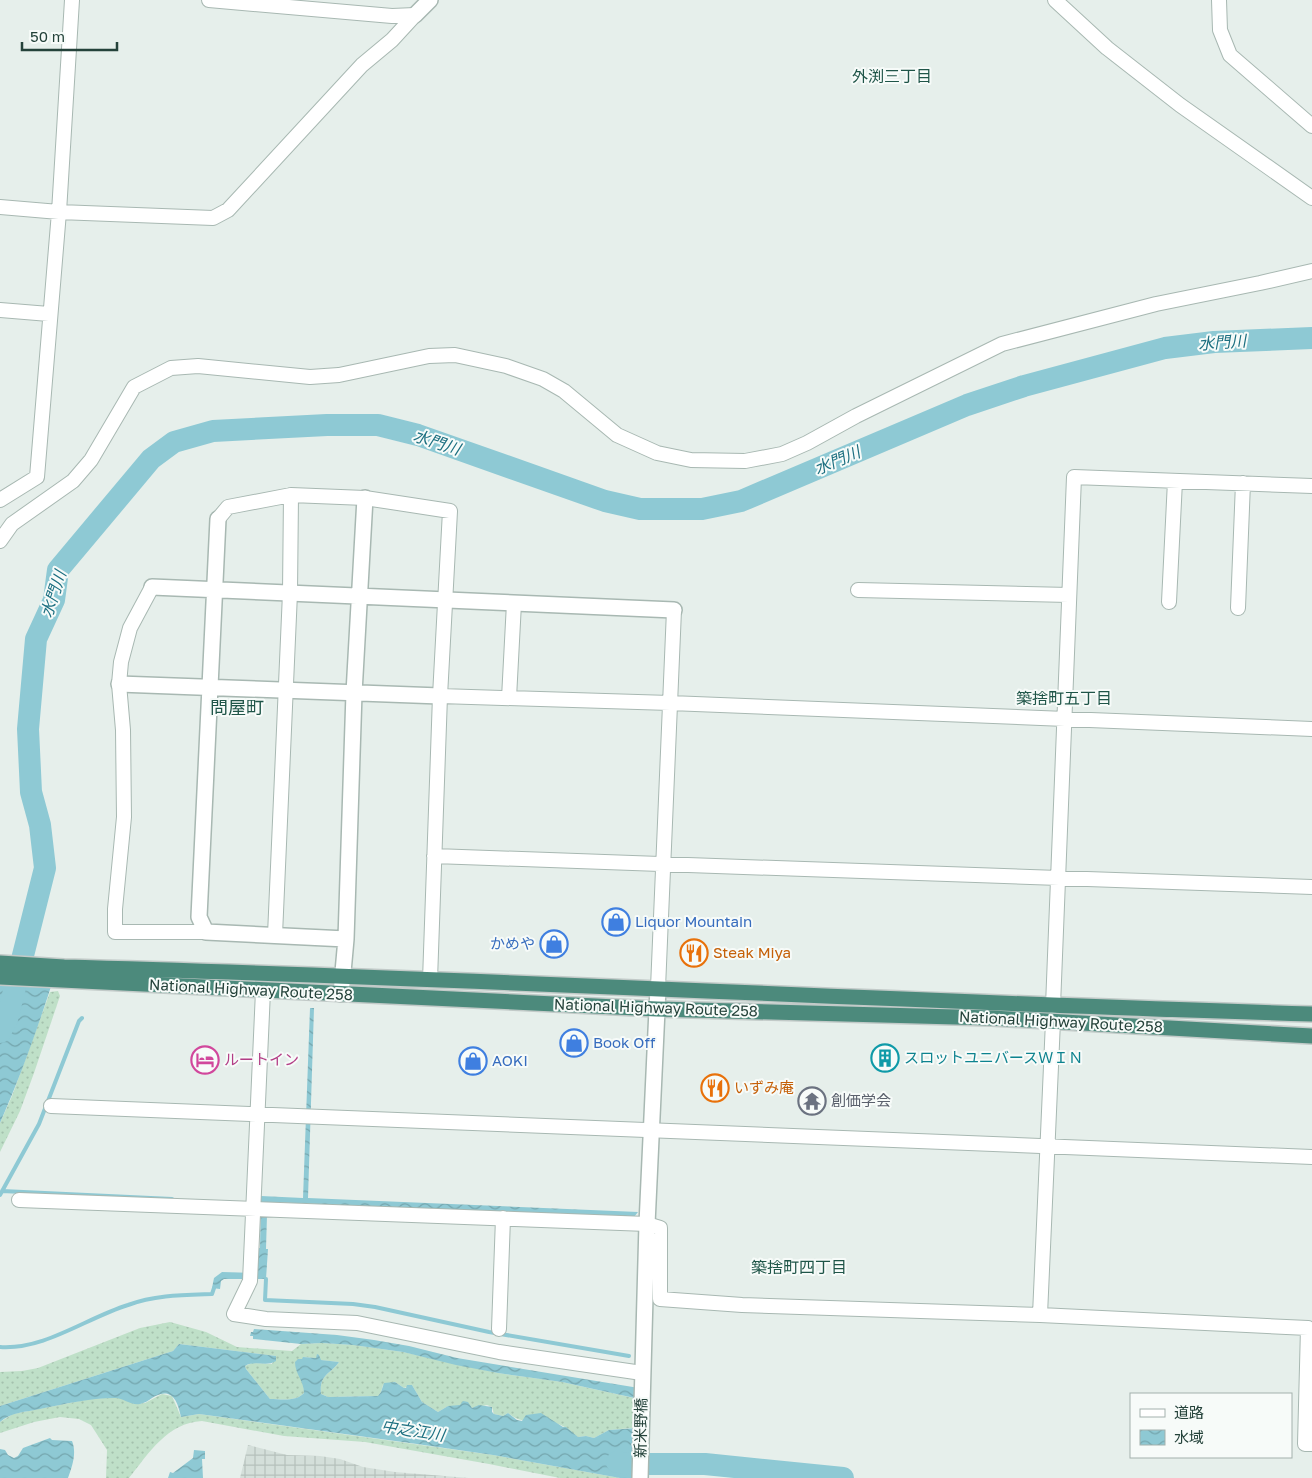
<svg xmlns="http://www.w3.org/2000/svg" width="1312" height="1478" font-family="'Golos Text','Noto Sans JP',sans-serif">
	<defs>
		<pattern id="industrial-grid" width="8" height="8" patternUnits="userSpaceOnUse" patternTransform="scale(1.25)"><rect width="8" height="8" fill="#d4dfda"/><path d="M0 4h8M4 0v8" fill="none" stroke="#b6c1bc"/></pattern>
		<pattern id="grass-dots" width="8" height="8" patternUnits="userSpaceOnUse" patternTransform="scale(1.25)"><rect width="8" height="8" fill="#bfe0c8"/><path d="M2 2h.1M6 6h.1" fill="none" stroke="#a4c1ad" stroke-width="1.8" stroke-linecap="round"/></pattern>
		<pattern id="water-waves" width="16" height="10" patternUnits="userSpaceOnUse" patternTransform="scale(1.25)"><rect width="16" height="10" fill="#8ec9d4"/><path d="M0 5q4-4 8 0t8 0" fill="none" stroke="#74a5ad"/></pattern>
	</defs>
	<rect width="100%" height="100%" fill="#e6efeb"/>
	<path fill="url(#industrial-grid)" d="M248,1445l39,10 33,1 20,3 23,8 32,5 74,6h-229z"/>
	<path fill="url(#grass-dots)" d="M58,991l2,5 -26,77 -14,38 -20,41v-29l12,-27 38,-104z
		M170,1322l36,10 31,15 55,4 9,-7 21,-1 31,2 50,7 95,21 64,9 72,16 -2,30 -23,2 -15,8 -8,-2 -8,1c-8,-4 -10,-10 -20,-13 -18,-6 -33,3 -50,-11l-5,3 -9,-2 -2,-7 -5,-2 -15,3 -2,-2h-22l-10,6 -16,-10 -10,-17 -8,3 -9,-6 -12,3 -2,7 -3,4 -50,1 -7,-3c-2,-20 10,-20 18,-32l-19,-2 -1,-5 -3,3 -13,-1 1,36c-8,9 -23,6 -34,6l-24,-30 -1,-3 7,-3 20,1 4,-8 -97,-12 -6,7 -173,55v-34l22,-1 16,-3 102,-40z
		M162,1394l10,2 9,21 18,-3 294,41 127,23h-60l-71,-14 -124,-22 -81,-6 -82,-15c-35,2 -53,32 -73,57h-23l1,-28 -16,-25 -12,-6 -19,-2 -26,5 -34,11v-11l13,-8 77,-15 28,-2 17,7 10,-1z"/>
	<path fill="url(#water-waves)" d="M0,971l55,3c-16,51 -34,101 -55,149z
		M310,1008h4l-6,190 330,14 -4,5 -364,-15 -3,13 -1,34h2l-2,30h-42l-3,2 -1,8 -8,-1 2,-10 8,-6 35,1 1,-25h2l1,-52 42,2z
		M254,1329l83,6 37,5 35,6 48,12 182,30v11l-77,-17 -64,-9 -42,-8 -53,-13 -50,-7 -31,-2 -21,1 -48,-5v-3h-3l1,-4h2z
		M179,1344l97,12v5c-9,6 -21,-1 -31,5l1,3 24,30c11,0 26,3 34,-6 0,-12 -9,-19 -9,-31l3,-3h4l1,-2 13,1 1,-4 2,1 2,5 18,2c-8,12 -20,12 -18,32l7,3 50,-1 3,-4 3,-9 11,-1 9,6h2l1,-3h5l10,17 16,10 10,-6 12,-1 3,-4 5,1 4,6 7,-3 13,2v5l2,2 9,2 5,-3 9,7 5,1 4,-6 15,-2 22,14h3l12,10 8,-1 8,2 15,-8 28,-2 -1,50h-16l-127,-23 -76,-11 -218,-30 -18,3c-2,-8 -4,-20 -13,-23 -11,-3 -18,8 -28,10 -9,2 -16,-6 -25,-6 -26,0 -50,6 -75,11 -14,3 -29,3 -40,13v-16l173,-55z
		M50,1438l2,2 20,1c5,12 0,26 -4,37h-68v-29l5,1 3,5 6,3 4,-2 5,-8z
		M194,1450l11,1v8h-3l1,19h-35l2,-6 3,1 20,-15z"/>
	<g fill="none" stroke-linecap="round" stroke-linejoin="round">
		<path stroke="#8ec9d4" stroke-width="4" d="M2,1191l170,8
			M0,1195l39,-71 40,-103 3,-3
			M266,1279l-1,21 88,4 22,3 114,25 140,24
			M0,1347c45,3 86,-29 128,-42 27,-10 55,-10 84,-11l2,-6"/>
		<path stroke="#8ec9d4" stroke-width="22" d="M0,1032l7,-13 38,-151 -5,-43 -9,-33 -3,-63 8,-90 18,-39 4,-30 93,-111 23,-17 39,-11 114,-6h51l40,10 187,66 35,8h62l39,-8 226,-96 57,-19 141,-38 49,-6 98,-4
			M617,1462l13,2h75l138,14"/>
		<g stroke="#a8b8b2" stroke-width="16">
			<path id="minor" d="M209,0l183,16 23,-1
				M1055,0l52,48 73,57 132,93
				M1219,0l1,30 10,25 82,71
				M0,207l59,5 154,6 15,-8 134,-145 30,-25 23,-25
				M0,310l49,4
				M0,500l37,-23 22,-265 13,-212
				M218,519l10,-12 63,-12 74,3 85,13 -10,185 -10,284
				M0,541l12,-17 61,-43 18,-21 43,-73 37,-19 27,-2 112,11 29,-2 90,-19 26,-1 51,11 37,13 21,12 53,44 40,18 34,7 54,1 37,-7 25,-11 49,-27 146,-72 154,-40 104,-21 52,-12
				M152,587l-22,41 -9,34 -2,22 4,46 1,87 -9,92v23h91
				M858,590l211,5
				M1169,602l6,-121
				M1238,608l5,-125
				M440,696l230,7 642,26
				M509,698l5,-95
				M434,856l878,31
				M275,935l15,-342 1,-98
				M658,988l16,-378
				M263,991l-13,290 -16,33 32,5 91,4 142,29 143,21
				M1053,1006l21,-529 238,9
				M51,1106l1261,51
				M19,1200l628,24 13,4v71l82,6 298,10 268,13 -3,116h7
				M1040,1315l13,-294
				M499,1329l4,-111"/>
		</g>
		<g stroke="#a8b8b2" stroke-width="18">
			<path id="tertiary" d="M415,15l15,-15
				M218,519l-19,398 7,15 140,7 8,-246 11,-195
				M152,587l522,23
				M119,684l321,12
				M341,994l5,-55
				M640,1478l7,-254 11,-236"/>
		</g>
		<g stroke="#c2cac8" stroke-width="18">
			<path id="trunk" d="M0,963l64,4c416,11 832,35 1248,47
				M0,977l657,32 335,9 320,18"/>
		</g>
		<use href="#minor" stroke="#fff" stroke-width="14"/>
		<use href="#tertiary" stroke="#fff" stroke-width="15"/>
		<use href="#trunk" stroke="#4c8a7c" stroke-width="15"/>
	</g>
	<defs>
		<g id="shop-ring" transform="scale(1.4375)"><circle r="9.5" fill="#f7fbf9" stroke="#3f7fe0" stroke-width="1.5"/><path d="M-5-2.5h2.3a2.7 3.5 0 0 1 5.4 0H5L5.5 6h-11ZM-1.5-2.5h3a1.5 2.3 0 0 0-3 0Z" fill="#3f7fe0"/></g>
		<g id="restaurant-ring" transform="scale(1.4375)"><circle r="9.5" fill="#f7fbf9" stroke="#e8710a" stroke-width="1.5"/><path d="M-5-6h1v4h1v-4h1v4h1v-4h1v5L-1.5 .5V6h-2V.5L-5-1ZM5-6V6H3V1.5H1.5Q1.5-4 5-6Z" fill="#e8710a"/></g>
		<g id="building-ring" transform="scale(1.4375)"><circle r="9.5" fill="#f7fbf9" stroke="#0f9aa8" stroke-width="1.5"/><path d="M-4-6H4V6H1V3H-1V6H-4ZM-2.5-4.3h1.7v1.8h-1.7ZM.8-4.3h1.7v1.8H.8ZM-2.5-1h1.7V.8h-1.7ZM.8-1h1.7V.8H.8Z" fill="#0f9aa8"/></g>
		<g id="hotel-ring" transform="scale(1.4375)"><circle r="9.5" fill="#f7fbf9" stroke="#d1479c" stroke-width="1.5"/><path d="M-6-4.5h1.5V1H6V5H4.5V3h-9V5H-6ZM-4 0a1.8 1.8 0 1 1 3.6 0ZM.5 0V-2.5h3Q6-2.5 6 0Z" fill="#d1479c"/></g>
		<g id="temple-ring" transform="scale(1.4375)"><circle r="9.5" fill="#f7fbf9" stroke="#6b7280" stroke-width="1.5"/><path d="M0-6L5-2H3V0L6.5 2.5H4V6H1.5V3h-3V6H-4V2.5H-6.5L-3 0V-2H-5Z" fill="#6b7280"/></g>
	</defs>
	<g fill-rule="evenodd">
		<use href="#shop-ring" x="616" y="922"/>
		<use href="#shop-ring" x="554" y="944"/>
		<use href="#restaurant-ring" x="694" y="953"/>
		<use href="#shop-ring" x="574" y="1043"/>
		<use href="#building-ring" x="885" y="1058"/>
		<use href="#hotel-ring" x="205" y="1060"/>
		<use href="#shop-ring" x="473" y="1061"/>
		<use href="#restaurant-ring" x="715" y="1088"/>
		<use href="#temple-ring" x="812" y="1101"/>
	</g>
	<g text-anchor="middle" stroke-width="4" stroke-linejoin="round" paint-order="stroke">
		<g font-size="15" fill="#366cbe" stroke="#f7fbf9" text-anchor="start">
			<text x="635" y="927">Liquor Mountain</text>
			<text x="535" y="949" text-anchor="end">かめや</text>
			<text x="593" y="1048">Book Off</text>
			<text x="492" y="1066">AOKI</text>
		</g>
		<g font-size="15" fill="#c56008" stroke="#f7fbf9" text-anchor="start">
			<text x="713" y="958">Steak Miya</text>
			<text x="734" y="1093">いずみ庵</text>
		</g>
		<g font-size="15" fill="#24423a" stroke="#f7fbf9">
			<text transform="translate(251 990) rotate(3)" y="5">National Highway Route 258</text>
			<text transform="translate(656 1008) rotate(2)" y="5">National Highway Route 258</text>
			<text transform="translate(1061 1022) rotate(3)" y="5">National Highway Route 258</text>
			<text transform="translate(641 1428) rotate(-89)" y="5">新米野橋</text>
		</g>
		<g font-size="15" fill="#0d838f" stroke="#f7fbf9" text-anchor="start">
			<text x="904" y="1063">スロットユニバースＷＩＮ</text>
		</g>
		<g font-size="15" fill="#b23c85" stroke="#f7fbf9" text-anchor="start">
			<text x="224" y="1065">ルートイン</text>
		</g>
		<g font-size="15" fill="#5b616d" stroke="#f7fbf9" text-anchor="start">
			<text x="831" y="1106">創価学会</text>
		</g>
		<g font-size="16" fill="#1f5548" stroke="#f7fbf9">
			<text x="892" y="82">外渕三丁目</text>
			<text x="1064" y="704">築捨町五丁目</text>
			<text x="799" y="1273">築捨町四丁目</text>
		</g>
		<g font-size="16" font-style="italic" fill="#1c6f80" stroke="#f7fbf9">
			<text transform="translate(1222 342) rotate(-4)" y="6">水門川</text>
			<text transform="translate(437 442) rotate(18)" y="6">水門川</text>
			<text transform="translate(837 460) rotate(-23)" y="6">水門川</text>
			<text transform="translate(53 594) rotate(-72)" y="6">水門川</text>
			<text transform="translate(413 1430) rotate(9)" y="6">中之江川</text>
		</g>
		<g font-size="18" fill="#1f5548" stroke="#f7fbf9">
			<text x="237" y="714">問屋町</text>
		</g>
	</g>
	<rect x="1130" y="1393" width="162" height="65" fill="#f7fbf9" stroke="#a3b1ad"/>
	<rect x="1140" y="1409" width="25" height="8" fill="#ffffff" stroke="#a3b1ad"/>
	<text x="1174" y="1418" font-size="15" fill="#24423a">道路</text>
	<rect x="1140" y="1430" width="25" height="15" fill="url(#water-waves)" stroke="#a3b1ad"/>
	<text x="1174" y="1443" font-size="15" fill="#24423a">水域</text>
	<path d="M22 42v8h95v-8" fill="none" stroke="#24423a" stroke-width="2.5"/>
	<text x="30" y="42" font-size="15" fill="#24423a" stroke="#f7fbf9" stroke-width="4" paint-order="stroke">50 m</text>
</svg>
